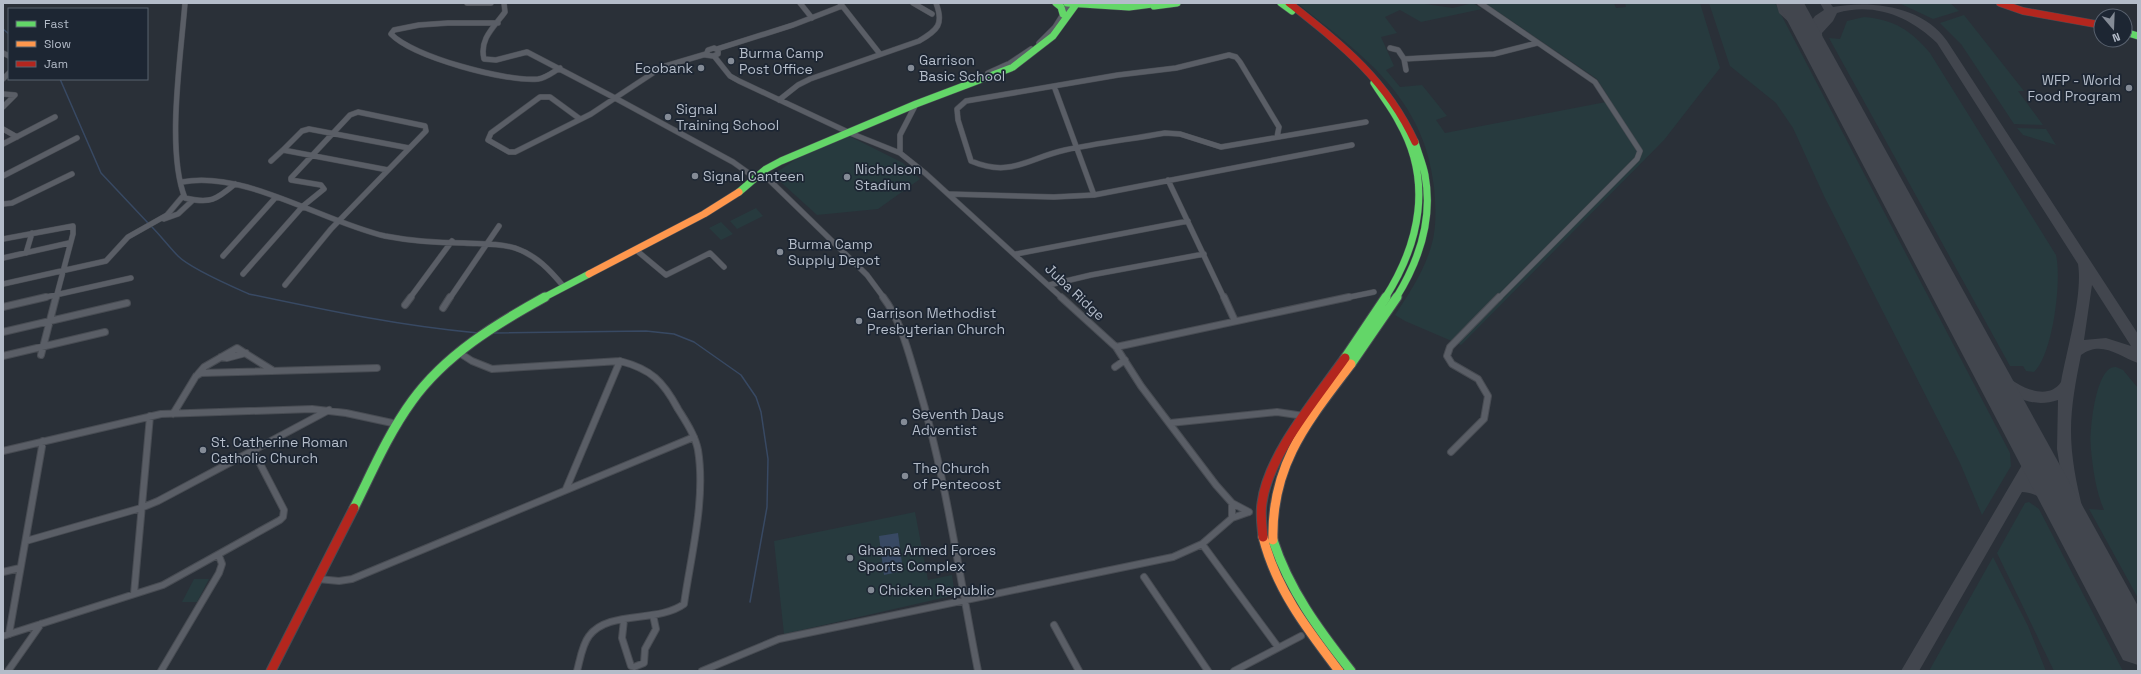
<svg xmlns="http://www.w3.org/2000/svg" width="2141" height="674" font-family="'Space Grotesk',sans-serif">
	<rect width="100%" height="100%" fill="#2a3038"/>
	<path fill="#273a3e" d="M1297,3h121l35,5 20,-5 9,6 -61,13 -21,-12 -15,7 12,16 -16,4 13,29 -8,4 14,17 22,-2 25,31 -11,4 9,13 166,-32 -14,-22 -112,-76h129l2,5 10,-1 -1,-4h75l20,65 -56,72 -203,205 -56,-24 -10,-6c13,-20 26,-39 34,-62 8,-21 7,-43 5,-66 -10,-90 -72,-132 -137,-184z
		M1709,3h66l235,450 1,13 -29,49 -22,-52 -136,-267 -31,-68 -17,-25 -46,-37z
		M1899,3h51l9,8 -26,8z
		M1964,15l60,76h-6l25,34 -29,-1 -53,-80 -21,-21z
		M1864,17c29,2 48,14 66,36l126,202c6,24 -3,100 -22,117l-8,-1 -3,-5h-13l-181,-328 11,1 7,-18z
		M2017,128l29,1 10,16 -33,-10z
		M844,136h5l54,27 17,16 -42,30 -61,6 -44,-40 23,-16z
		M756,208l7,8 -26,13 -7,-8z
		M721,222l12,12 -12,6 -12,-12z
		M2116,367l7,3 15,18v210l-49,-89 15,1c-8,-19 -11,-40 -13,-60 -2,-16 4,-85 25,-83z
		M2029,502l10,7 84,162h-69l-57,-118 28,-50z
		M915,512l13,68 24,-5 2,13 -7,9 -163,37 -10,-93z
		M1993,557l35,69 18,45h-117z
		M194,579h15l-12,23h-15z"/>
	<path fill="#384963" d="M898,533l5,38 -19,4 -5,-39z"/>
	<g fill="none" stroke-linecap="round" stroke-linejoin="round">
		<path stroke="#384963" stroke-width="1.5" d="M3,29l6,5
			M60,79l41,94 47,50
			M151,226c10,10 18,21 27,30 13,13 53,30 71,38 76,16 151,32 229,39
			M492,333l154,-2 28,3 20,8 47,33 15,22 5,15 7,47 -1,48 -17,95"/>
		<path fill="#42464e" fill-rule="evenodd" d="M1776,3h10l2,7 19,17 8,-11 9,-6 -4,-7h10l3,4c38,-7 90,-1 114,34l191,293v29c-20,-7 -36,-23 -57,-8 -5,25 -10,50 -10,76 0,39 12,79 22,117l-2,5 -6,2 -6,-2 -9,-33 -9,-1c-9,-13 -22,-27 -39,-27l-103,179h-18l121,-206c1,-9 -2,-19 2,-26l5,-2 5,2c8,14 3,27 -5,40l22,9 14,11 -8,-50 1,-49c-38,13 -70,-20 -86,-50l2,-4 5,-2 5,2c5,9 10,18 18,26 13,13 45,31 59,10 6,-33 22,-87 17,-118l-141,-221c-27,-26 -62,-41 -100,-30l-4,8 -11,12 1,13 5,13 -6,4 -4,-1 -7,-17 -5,-3 1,-6 -4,-1 -24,-22zM2092,285l39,61 -25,-8 -22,2z"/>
		<path fill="#42464e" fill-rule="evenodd" d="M1778,3h26l334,603v59l-15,-5z"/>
		<g stroke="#484c53" stroke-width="6">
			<path id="street-far1" d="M185,3c-4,52 -19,148 0,195 25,6 31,2 50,-14
				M467,3h24
				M504,3l1,9c-11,15 -26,27 -21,47l12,1 31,-8 88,46 47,-31 44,-13
				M800,3l12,15
				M840,3l40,51
				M913,3l19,11
				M1480,3l115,79 45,69 -3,8 -138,139
				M498,23h-50l-29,2 -25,5 -3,4c22,23 115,48 147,45 8,-1 15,-7 22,-11
				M1039,43l16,-16 15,-24
				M714,48l4,2v4l-5,2 -7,-1 2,-5z
				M1390,48l8,2 6,9
				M717,49l76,-24 49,-19
				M3,53l6,3
				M714,56l16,20 9,5 111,52 50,20 25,20 137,125
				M1010,63l21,-14
				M1406,70l-2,-11 90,-5 43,-11
				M988,73l20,-9
				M3,79l6,-6
				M1054,86l40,109
				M3,94l12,1 -12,12
				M779,100l19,-15 12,-6 109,-38c19,-11 25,-17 17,-38
				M580,119l-30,-22h-10l-49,36 -3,7 21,12h6l76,-38 24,-16 118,64 21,15
				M3,129l14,8
				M1277,137l2,-10 -39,-65 -4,-5 -7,-2 -53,13 -58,7 -152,26 -9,8 1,11 13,41c40,17 57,-3 94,-11 33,-7 67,-11 100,-17l15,1 41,13 145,-25
				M3,144l52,-27
				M283,150l19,-19 7,-2 100,19
				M900,153v-18l16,-31
				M271,161l12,-11 105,20
				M761,172l106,103 17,23
				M3,176l74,-38
				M1168,180l56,118
				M182,182c63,-12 141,40 203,54 26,5 53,7 79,7 17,1 35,0 51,5 21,7 35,22 49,39
				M949,194l105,3 40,-2 258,-50
				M3,204l9,-1 60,-29
				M164,219l14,-5 15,-14
				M3,239l70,-13v8l-17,64
				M636,250l30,25 44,-22 14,14
				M26,253l6,-20
				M1016,254l172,-33
				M223,256l53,-59
				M3,258l66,-15
				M243,274l60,-68 21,-17 -3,-4 -30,-5v-2l59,-63 8,-3 67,14 1,5 -95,98 -46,56
				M3,284l103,-23 22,-24 39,-22 16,-19
				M1049,285l42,-10 113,-21
				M42,298l89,-20
				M410,298l42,-57
				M450,298l49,-72
				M1345,298l29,-6"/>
		</g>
		<g stroke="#484c53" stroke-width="8">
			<path id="street" d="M883,297c19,25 26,58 35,87 28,93 41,191 60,287
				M1061,297l55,50 25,39 75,99 16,18 17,9
				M1224,297l11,24
				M405,305l6,-8
				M3,307l43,-10
				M443,308l7,-11
				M3,332l124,-29
				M1116,347l233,-50
				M458,352l14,9 20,8 128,-8c31,8 43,20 58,48 8,13 17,26 20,41 8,49 -7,105 -14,154 -26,19 -76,6 -95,32 -7,9 -9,24 -12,35
				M41,355l15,-58
				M3,356l102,-24
				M221,357l6,1 19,-5
				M1115,367l10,-7
				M198,374l6,-7 33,-19 35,22
				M173,414l23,-38 5,-3 176,-5
				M1170,423l107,-11 27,4
				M3,451l158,-37 151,-5 34,4 51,11
				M1451,452l33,-33 4,-23 -10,-17 -26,-15 -5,-8 3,-9 49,-50
				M566,489l54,-128
				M1232,503v15
				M26,541l115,-33 17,-7 171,-91
				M1202,544l76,103
				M3,572l17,-4
				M1144,577l64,94
				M318,579l21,2 13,-2 342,-142
				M134,594l16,-178
				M624,620l-2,18 9,28 3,1 10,-4 1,-14 11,-20 -3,-14
				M1054,625l25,46
				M9,634l34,-193
				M3,636l160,-51 117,-65 3,-3 1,-7 -30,-58
				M8,671l33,-47
				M161,671l58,-98 3,-9 -3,-8
				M702,671l77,-32 394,-82 29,-13 30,-26 17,-6
				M1234,671l67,-35"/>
		</g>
		<g stroke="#484c53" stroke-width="8">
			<path id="fast-far1" d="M1056,3l5,4 2,7
				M1067,3l62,4 31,-4
				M1281,3l11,8
				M1154,6l23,-3
				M2125,32l13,4
				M1013,67l40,-31 24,-33
				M1374,83c8,13 18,25 25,39 34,59 21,121 -14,176
				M739,192l27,-23 15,-8 135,-57 95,-36
				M543,298l46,-24
				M1396,298c23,-37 37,-80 29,-123 -2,-11 -7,-22 -10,-33"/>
		</g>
		<g stroke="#484c53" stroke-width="11">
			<path id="fast" d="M1345,358l41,-61
				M1351,364l46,-67
				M354,508c18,-36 34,-74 58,-107 33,-46 84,-77 133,-104
				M1273,540c16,50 46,90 78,131"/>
		</g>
		<g stroke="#484c53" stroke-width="8">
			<path id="slow-far1" d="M589,274l115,-60 35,-22"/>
		</g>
		<g stroke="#484c53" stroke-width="11">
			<path id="slow" d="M1263,537c13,52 44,92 76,134
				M1273,540c-2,-76 35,-119 78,-176"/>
		</g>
		<g stroke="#484c53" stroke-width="8">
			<path id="jam-far1" d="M1289,3c53,42 97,76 126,139
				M2000,3l23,8 78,14"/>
		</g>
		<g stroke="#484c53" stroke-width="11">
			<path id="jam" d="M1263,537c-1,-11 -3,-22 -1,-34 6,-48 55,-105 83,-145
				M271,671l83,-163"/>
		</g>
		<use href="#street-far1" stroke="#5a5e66" stroke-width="5"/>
		<use href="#street" stroke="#5a5e66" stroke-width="6"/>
		<use href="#fast-far1" stroke="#63d668" stroke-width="7"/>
		<use href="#fast" stroke="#63d668" stroke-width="9"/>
		<use href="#slow-far1" stroke="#ff974d" stroke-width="7"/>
		<use href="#slow" stroke="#ff974d" stroke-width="9"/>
		<use href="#jam-far1" stroke="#b3261e" stroke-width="7"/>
		<use href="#jam" stroke="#b3261e" stroke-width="9"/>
	</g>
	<g fill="#848b96" stroke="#1d2633" stroke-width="1.5">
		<circle cx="731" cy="61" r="4"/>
		<circle cx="701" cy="68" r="4"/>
		<circle cx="911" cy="68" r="4"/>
		<circle cx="2129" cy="88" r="4"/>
		<circle cx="668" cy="117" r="4"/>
		<circle cx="695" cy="176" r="4"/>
		<circle cx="847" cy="177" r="4"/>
		<circle cx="780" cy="252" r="4"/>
		<circle cx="859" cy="321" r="4"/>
		<circle cx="904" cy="422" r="4"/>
		<circle cx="203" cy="450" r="4"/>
		<circle cx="905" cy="476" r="4"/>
		<circle cx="850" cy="558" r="4"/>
		<circle cx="871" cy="590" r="4"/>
	</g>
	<g text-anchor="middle" stroke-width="3.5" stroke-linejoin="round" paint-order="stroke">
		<g font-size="14" fill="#b4bcc9" stroke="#1d2633" text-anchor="start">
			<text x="739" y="58">Burma Camp<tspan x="739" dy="16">Post Office</tspan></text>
			<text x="919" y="65">Garrison<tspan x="919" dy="16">Basic School</tspan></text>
			<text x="693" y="73" text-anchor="end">Ecobank</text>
			<text x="2121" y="85" text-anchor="end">WFP - World<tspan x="2121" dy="16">Food Program</tspan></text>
			<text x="676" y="114">Signal<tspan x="676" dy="16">Training School</tspan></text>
			<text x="855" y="174">Nicholson<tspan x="855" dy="16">Stadium</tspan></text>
			<text x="703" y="181">Signal Canteen</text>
			<text x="788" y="249">Burma Camp<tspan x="788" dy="16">Supply Depot</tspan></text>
			<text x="867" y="318">Garrison Methodist<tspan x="867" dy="16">Presbyterian Church</tspan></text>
			<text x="912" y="419">Seventh Days<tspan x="912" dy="16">Adventist</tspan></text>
			<text x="211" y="447">St. Catherine Roman<tspan x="211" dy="16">Catholic Church</tspan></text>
			<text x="913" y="473">The Church<tspan x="913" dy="16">of Pentecost</tspan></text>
			<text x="858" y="555">Ghana Armed Forces<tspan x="858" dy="16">Sports Complex</tspan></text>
			<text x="879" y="595">Chicken Republic</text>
		</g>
		<g font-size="14" fill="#b4bcc9" stroke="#1d2633">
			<text transform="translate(1075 292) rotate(43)" y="5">Juba Ridge</text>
		</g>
	</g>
	<rect width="2141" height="674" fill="none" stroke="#b4bcc9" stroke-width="8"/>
	<rect x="8" y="8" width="140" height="72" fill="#1d2633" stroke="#59626f"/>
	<rect x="16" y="21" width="20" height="6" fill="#63d668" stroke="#59626f"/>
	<text x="44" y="28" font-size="12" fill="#b4bcc9">Fast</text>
	<rect x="16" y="41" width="20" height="6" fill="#ff974d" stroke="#59626f"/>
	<text x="44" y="48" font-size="12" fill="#b4bcc9">Slow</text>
	<rect x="16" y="61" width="20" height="6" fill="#b3261e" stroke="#59626f"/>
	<text x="44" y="68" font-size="12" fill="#b4bcc9">Jam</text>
	<g transform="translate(2113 28) rotate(161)"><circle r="19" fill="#1d2633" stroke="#59626f"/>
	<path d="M0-3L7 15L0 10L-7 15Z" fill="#848b96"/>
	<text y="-6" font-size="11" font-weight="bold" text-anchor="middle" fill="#b4bcc9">N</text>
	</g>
</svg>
